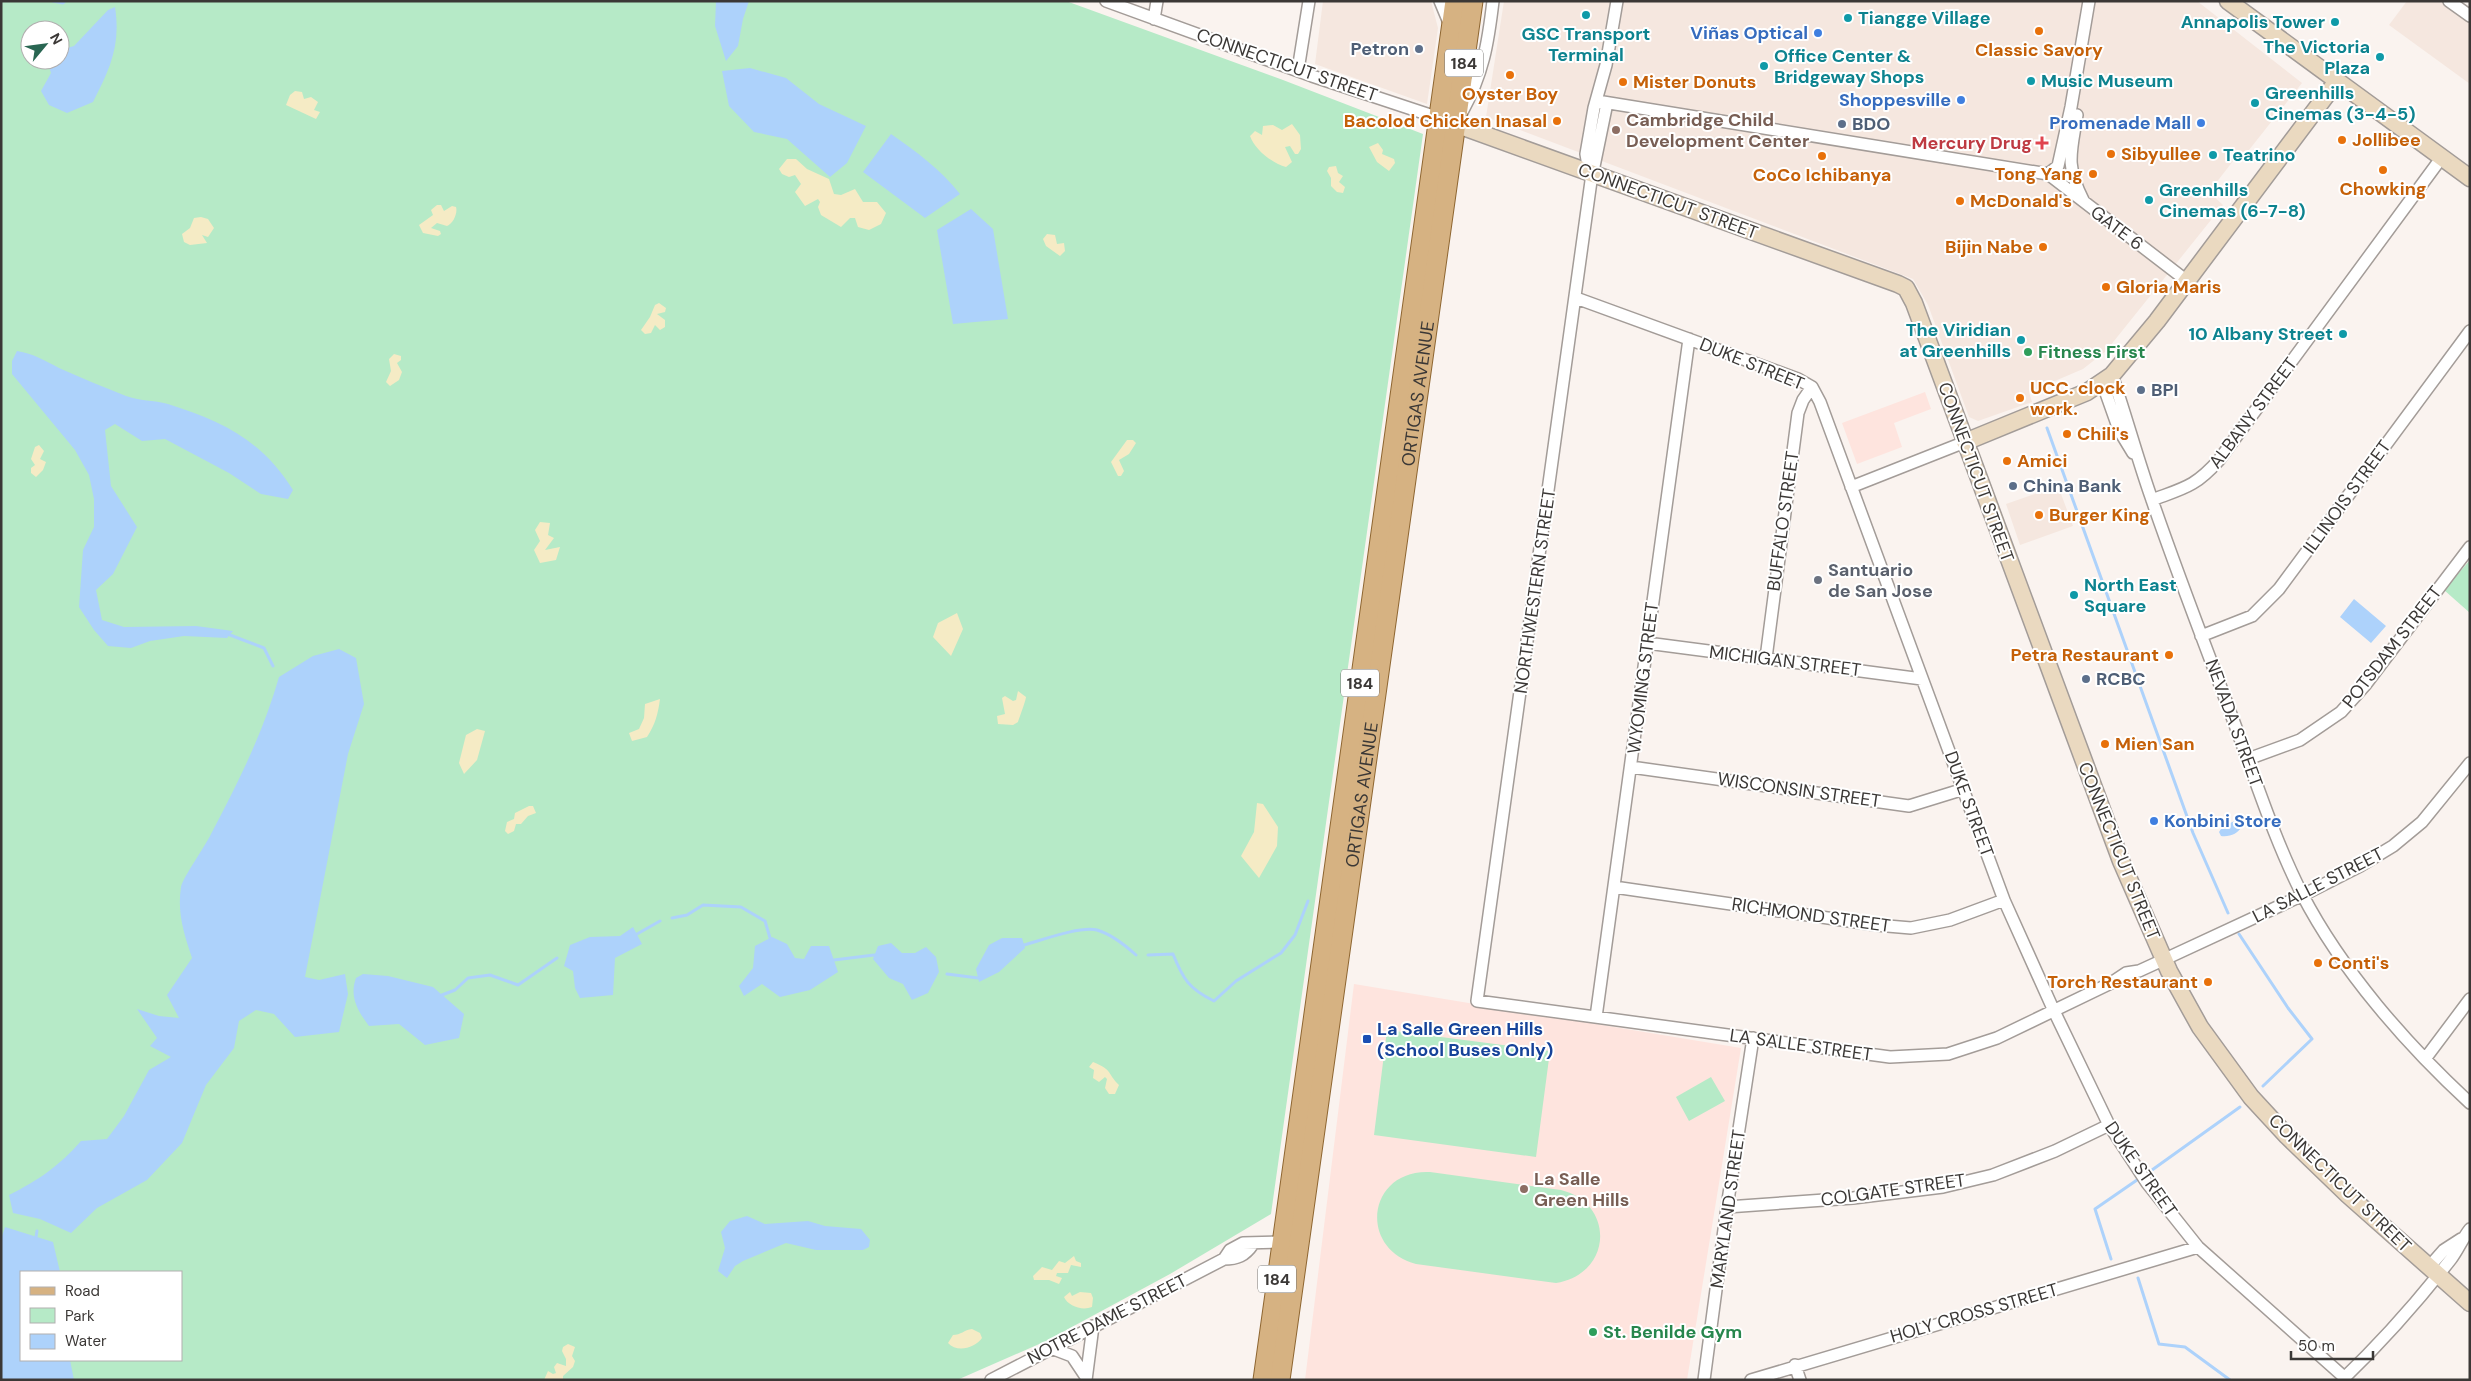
<svg xmlns="http://www.w3.org/2000/svg" width="2471" height="1381" font-family="'DM Sans',sans-serif">
	<rect width="100%" height="100%" fill="#faf3ef"/>
	<path fill="#f5e7df" d="M1323,1h108l7,27 -11,76 -112,-40z
		M1504,1h693l105,82 -57,72 -5,-3 -31,40 14,13 -117,146 -23,18 -54,23 3,10 -54,19 -9,-4 -41,-112 -15,-26 -427,-162z
		M2407,1h47l16,11v72l-81,-59z
		M2058,486l15,40 -53,19 -14,-41z"/>
	<path fill="#fee4de" d="M1925,392l6,17 -37,14 8,24 -45,17 -15,-41z
		M1354,984l387,64 -54,332h-382z"/>
	<path fill="#b6eac7" fill-rule="evenodd" d="M1,1h1065l217,79 140,54 -152,1080 -101,60 -124,67 -89,39h-956zM30,30h30v30h-30zM21,1272h160v88h-160z
		M2470,560v53l-26,-23z
		M1387,1030l163,21 -14,106 -162,-22z
		M1711,1077l14,24 -36,20 -13,-24z
		M1430,1172l131,18c55,14 51,84 -5,93l-140,-19c-59,-16 -48,-95 14,-92z"/>
	<path fill="#f5ebc5" d="M295,91l7,1 2,7 7,-2 7,5 -4,8 6,2 -4,7 -30,-14 4,-10z
		M1292,124l8,11 1,14 -3,5h-3l-5,-8 -5,1 7,15 -6,5c-14,-4 -31,-17 -36,-31l5,-5 7,4 1,-9 10,-1 9,5z
		M1378,143l5,7 -1,4 12,5 1,4 -6,8 -12,-9 -8,-15z
		M787,159h9l11,10 22,10 5,15 7,1 14,-6 8,13h14l9,11 -5,11 -12,6 -11,-3 -3,-9h-5l-9,9 -20,-12 -3,-8 2,-5 -2,-3 -13,7 -10,-14 6,-8 -6,-9 -6,2 -7,-3 -3,-5z
		M1336,166l2,7 5,3 -4,6 6,5 -2,6 -6,-1 -6,-6v-8l-4,-7 2,-4z
		M437,205h4l3,6 8,-5 4,1c2,6 -3,17 -9,19l-10,-3 -6,5 9,3 1,3 -3,2 -15,-3 -4,-8 14,-10 -2,-5z
		M201,217l7,2 6,9 -6,9 -6,-2 5,8 -17,2 -6,-3 -2,-8 8,-6 4,-10z
		M1047,234l8,1 2,9 7,-1 1,8 -5,5 -14,-10 -3,-7z
		M659,303l7,5 -1,4 -8,2 8,6v7l-5,3 -5,-5 -4,8 -6,1 -4,-4 9,-13 5,-12z
		M394,354l7,2v4l-4,3 5,9 -3,8 -9,6 -4,-4 5,-11 -2,-12z
		M1127,440h6l3,3 -7,11 -10,6 5,11 -3,5h-3l-7,-14z
		M39,445l5,6 -4,8 6,3 -3,8 -7,7 -5,-4v-5l4,-3 -4,-6 4,-12z
		M540,522l10,1 -2,12 6,3 -9,12 15,-3 -4,13 -16,3 -6,-13 6,-9 -5,-11z
		M957,613l6,16 -12,27 -18,-19 5,-14z
		M1018,691l8,6c0,3 -7,22 -8,25l-5,3 -15,-1 -1,-8 8,-2 -3,-16 3,-2 8,5 3,-1z
		M660,699c-2,15 -5,26 -13,38l-15,4 -3,-8 10,-4 5,-11 1,-14z
		M477,729l8,2 -8,29 -13,14 -5,-11 7,-28z
		M1257,803l6,1 15,23 -1,19 -18,32 -18,-22 13,-24z
		M529,806h4l3,7 -8,3 -7,8h-5l-2,7 -6,3 -3,-3 2,-9 7,-3 1,-6z
		M1093,1062c21,9 13,10 26,23l-4,9h-6l-4,-6 2,-9 -2,-2 -6,5 -6,-4 1,-8 -5,-3z
		M1074,1256l2,5 5,2v4l-10,-2 -3,8h-11l-1,3 6,2 -3,6 -10,-4h-15l-1,-4 9,-9 10,3 7,-9 6,2z
		M1070,1292l2,4 8,-4 11,1 2,5 -1,9c-10,4 -24,-1 -28,-10z
		M972,1329l8,4 2,5c-7,10 -25,15 -34,5l5,-8c8,0 11,-5 19,-6z
		M568,1344l7,3 -3,9 3,5 -2,6 -10,9v4h-19l4,-9 5,3 3,-1 -2,-6 3,-4 9,3v-7l-4,-8 1,-4z"/>
	<path fill="#add2fb" d="M716,1h33l-6,18 -5,27 -12,15 -11,-35z
		M115,7c6,38 -5,62 -22,95l-26,11 -18,-8 -8,-14 10,-18 -4,-13h13v-10l14,-4 34,-36z
		M750,68l36,10 33,26 47,22 -19,37 -17,14 -43,-38 -33,-7 -25,-26 -7,-35z
		M891,134c26,18 49,35 69,60l-35,24 -62,-46z
		M971,209l22,20 15,90 -55,5 -16,-94z
		M17,351c17,3 27,9 42,17 22,10 45,19 67,28 13,5 28,4 42,8 54,17 94,36 125,86l-5,9 -27,-5 -32,-21 -64,-34 -23,2 -27,-17 -10,6 6,56 26,41 -24,47 -17,16 6,30 22,7 72,-1 37,5 -6,7 -43,-2 -34,5 -19,7 -23,-2 -14,-16 -15,-23 4,-57 11,-23v-28l-5,-24 -14,-25 -63,-76v-13z
		M2354,599l32,27 -15,17 -31,-26z
		M339,649l17,9 8,46 -16,50 -43,223 14,3 26,-6 3,20 -9,38 -44,5 -21,-23 -18,-4 -17,11 -5,27 -28,37 -24,58 -35,37 -50,28 -26,25 -31,-14 -27,-6 -4,-18c30,-15 50,-29 72,-54l26,-2 17,-23 25,-46 22,-13 -21,-11 7,-8 -20,-29 22,7 20,2 -12,-23 25,-37c-8,-24 -15,-45 -11,-71 2,-10 24,-40 30,-53 27,-51 52,-101 68,-157l34,-21z
		M2237,820l5,6c-4,8 -12,11 -21,10l-2,-4 4,-6z
		M633,927l9,17 -27,14 -2,37 -33,3 -5,-10 -2,-17 -9,-5 6,-21 20,-8 30,-1z
		M772,937l15,7 8,14 9,1 7,-13h18l9,26 -28,18 -30,7 -18,-13 -18,12 -5,-10 14,-18 2,-22z
		M1002,938h20l3,10 -26,24 -20,10 -3,-13 13,-24z
		M891,943l11,10h13l11,-6 10,10 3,15 -11,21 -16,7 -9,-16 -14,-6 -16,-19 5,-13z
		M363,974l25,2 45,11 31,27 -5,24 -34,7 -26,-21 -30,2c-11,-15 -20,-29 -13,-48z
		M747,1216l18,8 43,-3 17,5 36,3 9,11 -1,7 -6,3h-47l-30,-7 -43,18 -8,5 -8,12 -9,-7 7,-23 -4,-16 9,-11z
		M5,1227l48,15 7,30h-39v88h49l4,20h-73v-141z"/>
	<g fill="none" stroke-linecap="round" stroke-linejoin="round">
		<path stroke="#add2fb" stroke-width="3" d="M53,1l10,2 2,-2
			M2047,428l146,405 35,80
			M230,635l34,13 9,18
			M672,918l15,-3 16,-10 38,2 24,14 5,17
			M637,934l23,-13
			M2239,934l49,74 24,31 -49,47
			M1024,945c18,-5 56,-19 73,-15 14,4 29,16 39,25
			M1148,955l25,-1c10,25 16,35 41,47l22,-20 45,-28 14,-18 13,-34
			M834,960l40,-5
			M947,974l31,4
			M442,995l13,-5 13,-12 22,-3 28,10 39,-27
			M2152,1170l88,-63
			M36,1237l1,-6
			M2111,1259l-16,-50 42,-29
			M2138,1278l21,66 26,3 45,33"/>
		<g stroke="#a39c98" stroke-width="14">
			<path id="street" d="M1106,1l206,75 127,42
				M1440,1l10,24
				M2449,1l21,15
				M1154,19l3,-18
				M1298,70l11,-69
				M1597,101l451,73 139,107
				M1607,103l-16,78 -114,820 413,56 58,-3 49,-16 114,-55 15,-10 13,-2 24,-11 140,-65 57,-29 33,-20 29,-24 48,-59
				M1462,112c21,-38 26,-68 31,-111
				M2077,115c-6,38 -12,49 6,85
				M2048,174l10,-8 2,-9 11,-50 18,-106
				M1590,177l-4,-23 8,-46 12,-43 11,-64
				M1576,298l222,81 14,8 8,15 184,498 50,111 55,114 38,58 51,64 146,130
				M2112,375c14,41 25,82 39,122 27,79 58,158 87,236 20,54 38,110 64,161 40,77 105,151 168,209
				M2102,382l17,48 14,23
				M1851,487l114,-45
				M2152,500c32,-12 43,-13 67,-40l223,-303
				M2201,636l51,-20 27,-27 191,-258
				M1647,643l275,36
				M1766,658l32,-245 5,-13 9,-13
				M2248,759l52,-19 41,-28 25,-28 104,-137
				M1631,767l278,39 55,-17
				M1614,887l262,38 35,3 39,-8 54,-20
				M1596,1017l93,-678
				M2425,1059l45,-60
				M1727,1207l126,-9 90,-11 50,-12 62,-24 54,-26
				M1224,1259l6,-9 13,-7 39,-1
				M2429,1267l15,-17 17,-11
				M1051,1348l21,8 14,21
				M1795,1365l5,15
				M991,1380l233,-121c13,0 21,-3 29,-15
				M1086,1380l7,-54
				M1704,1380l23,-173 26,-169
				M1751,1380l447,-133
				M2342,1380c39,-37 76,-79 109,-121 7,-9 11,-20 19,-30"/>
		</g>
		<g stroke="#a39c98" stroke-width="19">
			<path id="secondary" d="M2228,1l242,177
				M1444,120l454,164 8,4 8,15 207,558 48,110 31,56 51,70 36,39 61,59 122,108
				M1965,442l122,-50 25,-17 45,-54 180,-240"/>
		</g>
		<g stroke="#8e6631" stroke-width="21">
			<g id="primary">
				<path d="M1263,1380l192,-1379"/>
				<path id="s1" d="M1280,1380l193,-1379"/>
			</g>
		</g>
		<use href="#street" stroke="#fff" stroke-width="11"/>
		<use href="#secondary" stroke="#ead9c0" stroke-width="16"/>
		<use href="#primary" stroke="#d6b282" stroke-width="19"/>
	</g>
	<g fill="#0f9aa8" stroke="#fff" stroke-width="2">
		<circle cx="1586" cy="15" r="5"/>
		<circle cx="1848" cy="18" r="5"/>
		<circle cx="2335" cy="22" r="5"/>
		<circle cx="2380" cy="57" r="5"/>
		<circle cx="1764" cy="66" r="5"/>
		<circle cx="2031" cy="81" r="5"/>
		<circle cx="2255" cy="103" r="5"/>
		<circle cx="2213" cy="155" r="5"/>
		<circle cx="2149" cy="200" r="5"/>
		<circle cx="2343" cy="334" r="5"/>
		<circle cx="2021" cy="340" r="5"/>
		<circle cx="2074" cy="595" r="5"/>
	</g>
	<g fill="#e8710a" stroke="#fff" stroke-width="2">
		<circle cx="2039" cy="31" r="5"/>
		<circle cx="1510" cy="75" r="5"/>
		<circle cx="1623" cy="82" r="5"/>
		<circle cx="1557" cy="121" r="5"/>
		<circle cx="2342" cy="140" r="5"/>
		<circle cx="2111" cy="154" r="5"/>
		<circle cx="1822" cy="156" r="5"/>
		<circle cx="2383" cy="170" r="5"/>
		<circle cx="2093" cy="174" r="5"/>
		<circle cx="1960" cy="201" r="5"/>
		<circle cx="2043" cy="247" r="5"/>
		<circle cx="2106" cy="287" r="5"/>
		<circle cx="2020" cy="398" r="5"/>
		<circle cx="2067" cy="434" r="5"/>
		<circle cx="2007" cy="461" r="5"/>
		<circle cx="2039" cy="515" r="5"/>
		<circle cx="2169" cy="655" r="5"/>
		<circle cx="2105" cy="744" r="5"/>
		<circle cx="2318" cy="963" r="5"/>
		<circle cx="2208" cy="982" r="5"/>
	</g>
	<g fill="#3f7fe0" stroke="#fff" stroke-width="2">
		<circle cx="1818" cy="33" r="5"/>
		<circle cx="1961" cy="100" r="5"/>
		<circle cx="2201" cy="123" r="5"/>
		<circle cx="2154" cy="821" r="5"/>
	</g>
	<g fill="#5c6f8a" stroke="#fff" stroke-width="2">
		<circle cx="1419" cy="49" r="5"/>
		<circle cx="1842" cy="124" r="5"/>
		<circle cx="2141" cy="390" r="5"/>
		<circle cx="2013" cy="486" r="5"/>
		<circle cx="2086" cy="679" r="5"/>
	</g>
	<g fill="#8d6e63" stroke="#fff" stroke-width="2">
		<circle cx="1616" cy="130" r="5"/>
		<circle cx="1524" cy="1189" r="5"/>
	</g>
	<path fill="#e0444e" stroke="#fff" stroke-width="2" d="M2039.5 135.5h5v5h5v5h-5v5h-5v-5h-5v-5h5z"/>
	<g fill="#2e9e5b" stroke="#fff" stroke-width="2">
		<circle cx="2028" cy="352" r="5"/>
		<circle cx="1593" cy="1332" r="5"/>
	</g>
	<circle fill="#6b7280" stroke="#fff" stroke-width="2" cx="1818" cy="580" r="5"/>
	<rect fill="#1a4fb4" stroke="#fff" stroke-width="2" x="1362" y="1034" width="10" height="10" rx="2.5"/>
	<g text-anchor="middle" stroke-width="4" stroke-linejoin="round" paint-order="stroke">
		<g fill="#fff" stroke="#767472" stroke-width="1">
			<rect x="1445" y="49.5" width="38" height="27" rx="4"/>
			<rect x="1341" y="669.5" width="38" height="27" rx="4"/>
			<rect x="1258" y="1265.5" width="38" height="27" rx="4"/>
		</g>
		<g font-size="16" font-weight="bold" fill="#3b3836">
			<text x="1464" y="69">184</text>
			<text x="1360" y="689">184</text>
			<text x="1277" y="1285">184</text>
		</g>
		<g font-size="18" font-weight="bold" fill="#0d838f" stroke="#fff" text-anchor="start">
			<text x="1858" y="24">Tiangge Village</text>
			<text x="2325" y="28" text-anchor="end">Annapolis Tower</text>
			<text x="1586" y="40" text-anchor="middle">GSC Transport<tspan x="1586" dy="21">Terminal</tspan></text>
			<text x="2370" y="53" text-anchor="end">The Victoria<tspan x="2370" dy="21">Plaza</tspan></text>
			<text x="1774" y="62">Office Center &amp;<tspan x="1774" dy="21">Bridgeway Shops</tspan></text>
			<text x="2041" y="87">Music Museum</text>
			<text x="2265" y="99">Greenhills<tspan x="2265" dy="21">Cinemas (3-4-5)</tspan></text>
			<text x="2223" y="161">Teatrino</text>
			<text x="2159" y="196">Greenhills<tspan x="2159" dy="21">Cinemas (6-7-8)</tspan></text>
			<text x="2011" y="336" text-anchor="end">The Viridian<tspan x="2011" dy="21">at Greenhills</tspan></text>
			<text x="2333" y="340" text-anchor="end">10 Albany Street</text>
			<text x="2084" y="591">North East<tspan x="2084" dy="21">Square</tspan></text>
		</g>
		<g font-size="18" font-weight="bold" fill="#366cbe" stroke="#fff" text-anchor="end">
			<text x="1808" y="39">Viñas Optical</text>
			<text x="1951" y="106">Shoppesville</text>
			<text x="2191" y="129">Promenade Mall</text>
			<text x="2164" y="827" text-anchor="start">Konbini Store</text>
		</g>
		<g font-size="18" font-weight="bold" fill="#4e5e75" stroke="#fff" text-anchor="start">
			<text x="1409" y="55" text-anchor="end">Petron</text>
			<text x="1852" y="130">BDO</text>
			<text x="2151" y="396">BPI</text>
			<text x="2023" y="492">China Bank</text>
			<text x="2096" y="685">RCBC</text>
		</g>
		<g font-size="18" font-weight="bold" fill="#c56008" stroke="#fff" text-anchor="start">
			<text x="2039" y="56" text-anchor="middle">Classic Savory</text>
			<text x="1633" y="88">Mister Donuts</text>
			<text x="1510" y="100" text-anchor="middle">Oyster Boy</text>
			<text x="1547" y="127" text-anchor="end">Bacolod Chicken Inasal</text>
			<text x="2352" y="146">Jollibee</text>
			<text x="2121" y="160">Sibyullee</text>
			<text x="2083" y="180" text-anchor="end">Tong Yang</text>
			<text x="1822" y="181" text-anchor="middle">CoCo Ichibanya</text>
			<text x="2383" y="195" text-anchor="middle">Chowking</text>
			<text x="1970" y="207">McDonald's</text>
			<text x="2033" y="253" text-anchor="end">Bijin Nabe</text>
			<text x="2116" y="293">Gloria Maris</text>
			<text x="2030" y="394">UCC. clock<tspan x="2030" dy="21">work.</tspan></text>
			<text x="2077" y="440">Chili's</text>
			<text x="2017" y="467">Amici</text>
			<text x="2049" y="521">Burger King</text>
			<text x="2159" y="661" text-anchor="end">Petra Restaurant</text>
			<text x="2115" y="750">Mien San</text>
			<text x="2328" y="969">Conti's</text>
			<text x="2198" y="988" text-anchor="end">Torch Restaurant</text>
		</g>
		<g font-size="18" fill="#3b3836" stroke="#fff">
			<text transform="translate(1287 65) rotate(19)" y="6">CONNECTICUT STREET</text>
			<text transform="translate(1668 201) rotate(20)" y="6">CONNECTICUT STREET</text>
			<text transform="translate(2117 228) rotate(37)" y="6">GATE 6</text>
			<text transform="translate(1752 364) rotate(22)" y="6">DUKE STREET</text>
			<text dy="6" stroke="none"><textPath href="#s1" startOffset="996">ORTIGAS AVENUE</textPath></text>
			<text transform="translate(2253 413) rotate(-53)" y="6">ALBANY STREET</text>
			<text transform="translate(1976 472) rotate(70)" y="6">CONNECTICUT STREET</text>
			<text transform="translate(2347 497) rotate(-54)" y="6">ILLINOIS STREET</text>
			<text transform="translate(1783 521) rotate(-82)" y="6">BUFFALO STREET</text>
			<text transform="translate(1535 591) rotate(-82)" y="6">NORTHWESTERN STREET</text>
			<text transform="translate(2392 647) rotate(-52)" y="6">POTSDAM STREET</text>
			<text transform="translate(1785 661) rotate(7)" y="6">MICHIGAN STREET</text>
			<text transform="translate(1643 678) rotate(-83)" y="6">WYOMING STREET</text>
			<text transform="translate(2234 723) rotate(70)" y="6">NEVADA STREET</text>
			<text transform="translate(1799 790) rotate(8)" y="6">WISCONSIN STREET</text>
			<text dy="6" stroke="none"><textPath href="#s1" startOffset="591">ORTIGAS AVENUE</textPath></text>
			<text transform="translate(1969 804) rotate(70)" y="6">DUKE STREET</text>
			<text transform="translate(2119 851) rotate(68)" y="6">CONNECTICUT STREET</text>
			<text transform="translate(2318 885) rotate(-27)" y="6">LA SALLE STREET</text>
			<text transform="translate(1811 915) rotate(8)" y="6">RICHMOND STREET</text>
			<text transform="translate(1801 1045) rotate(8)" y="6">LA SALLE STREET</text>
			<text transform="translate(2141 1169) rotate(55)" y="6">DUKE STREET</text>
			<text transform="translate(2340 1183) rotate(44)" y="6">CONNECTICUT STREET</text>
			<text transform="translate(1893 1190) rotate(-8)" y="6">COLGATE STREET</text>
			<text transform="translate(1728 1209) rotate(-82)" y="6">MARYLAND STREET</text>
			<text transform="translate(1974 1313) rotate(-16)" y="6">HOLY CROSS STREET</text>
			<text transform="translate(1107 1319) rotate(-27)" y="6">NOTRE DAME STREET</text>
		</g>
		<g font-size="18" font-weight="bold" fill="#785e54" stroke="#fff" text-anchor="start">
			<text x="1626" y="126">Cambridge Child<tspan x="1626" dy="21">Development Center</tspan></text>
			<text x="1534" y="1185">La Salle<tspan x="1534" dy="21">Green Hills</tspan></text>
		</g>
		<g font-size="18" font-weight="bold" fill="#be3a42" stroke="#fff" text-anchor="end">
			<text x="2032" y="149">Mercury Drug</text>
		</g>
		<g font-size="18" font-weight="bold" fill="#27864d" stroke="#fff" text-anchor="start">
			<text x="2038" y="358">Fitness First</text>
			<text x="1603" y="1338">St. Benilde Gym</text>
		</g>
		<g font-size="18" font-weight="bold" fill="#5b616d" stroke="#fff" text-anchor="start">
			<text x="1828" y="576">Santuario<tspan x="1828" dy="21">de San Jose</tspan></text>
		</g>
		<g font-size="18" font-weight="bold" fill="#164399" stroke="#fff" text-anchor="start">
			<text x="1377" y="1035">La Salle Green Hills<tspan x="1377" dy="21">(School Buses Only)</tspan></text>
		</g>
	</g>
	<rect width="2471" height="1381" fill="none" stroke="#3b3836" stroke-width="5"/>
	<rect x="20" y="1271" width="162" height="90" fill="#ffffff" stroke="#b1afaf"/>
	<rect x="30" y="1287" width="25" height="8" fill="#d6b282" stroke="#b1afaf"/>
	<text x="65" y="1296" font-size="15" fill="#3b3836">Road</text>
	<rect x="30" y="1308" width="25" height="15" fill="#b6eac7" stroke="#b1afaf"/>
	<text x="65" y="1321" font-size="15" fill="#3b3836">Park</text>
	<rect x="30" y="1334" width="25" height="15" fill="#add2fb" stroke="#b1afaf"/>
	<text x="65" y="1346" font-size="15" fill="#3b3836">Water</text>
	<g transform="translate(45 45) rotate(61)"><circle r="24" fill="#ffffff" stroke="#b1afaf"/>
	<path d="M0-4L9 19L0 12L-9 19Z" fill="#296652"/>
	<text y="-8" font-size="14" font-weight="bold" text-anchor="middle" fill="#3b3836">N</text>
	</g>
	<path d="M2291 1351v8h82v-8" fill="none" stroke="#3b3836" stroke-width="2.5"/>
	<text x="2298" y="1351" font-size="15" fill="#3b3836" stroke="#ffffff" stroke-width="4" paint-order="stroke">50 m</text>
</svg>
